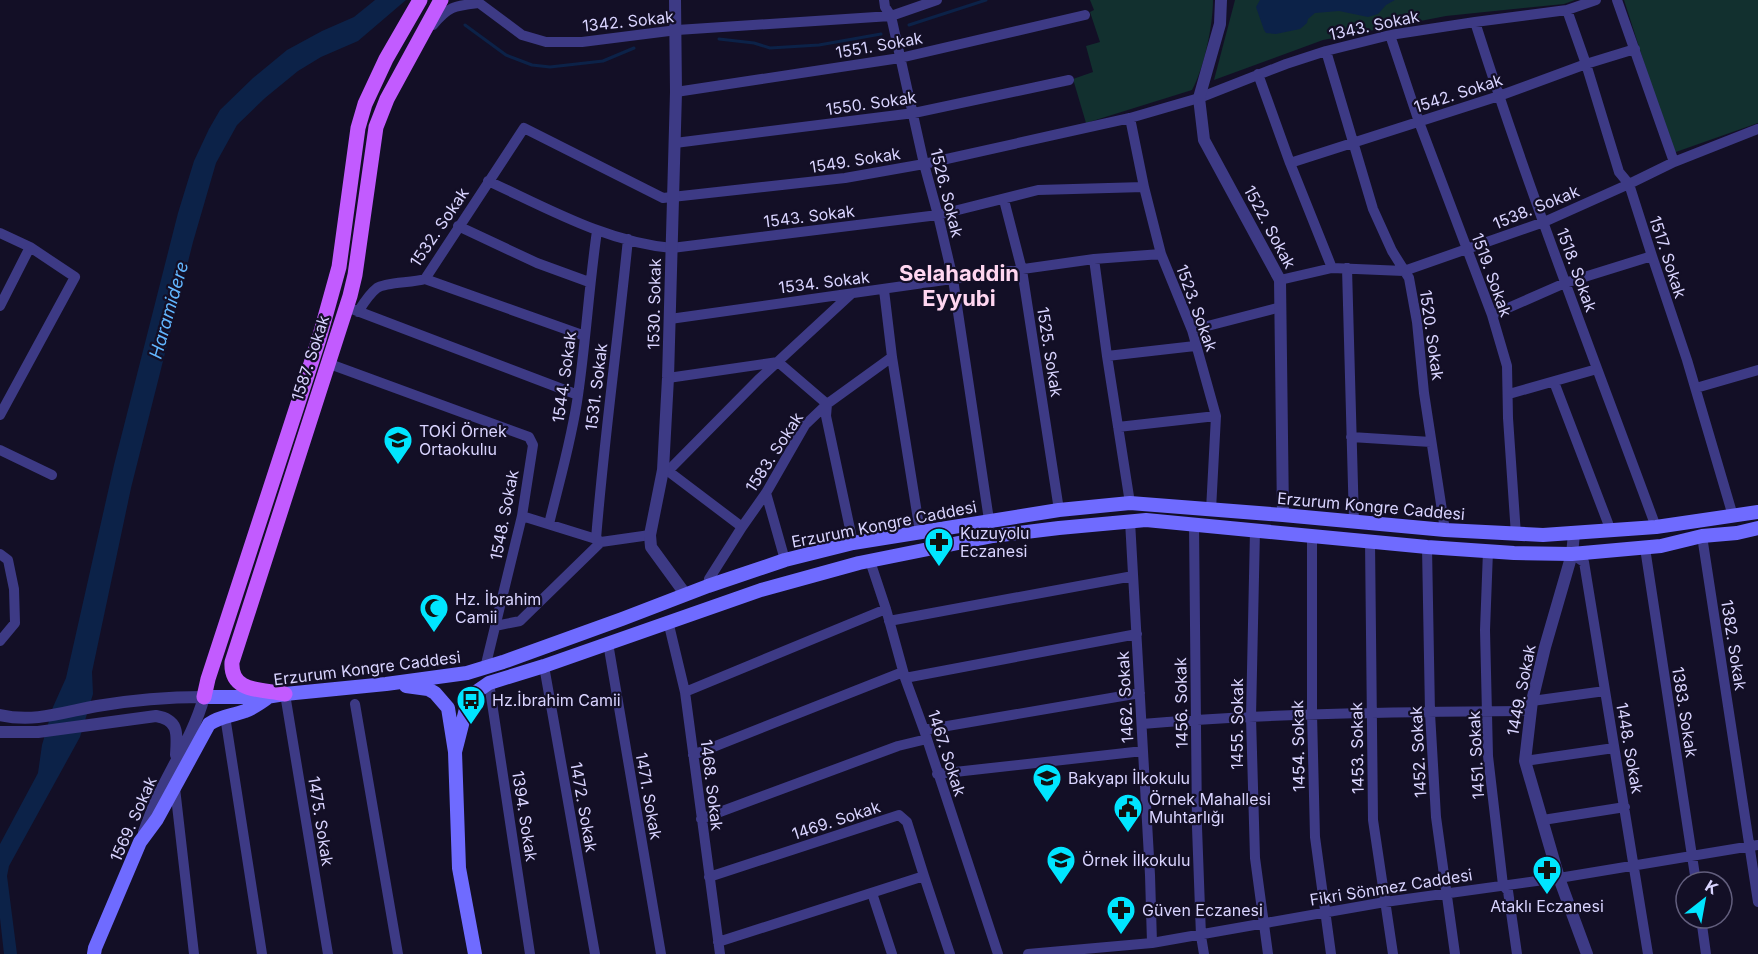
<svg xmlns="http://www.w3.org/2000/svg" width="1758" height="954" font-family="Inter,sans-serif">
	<rect width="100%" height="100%" fill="#130f26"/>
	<path fill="#12302f" d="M1090,0h123c0,26 -9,68 -21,90l-106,33 -13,-44 20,-7 -7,-26 14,-4 -10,-30 4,-2z
		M1235,0h340l-11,4 -118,12 -123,24 -109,40z
		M1624,0h134v123l-85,30z"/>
	<path fill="#0c2248" d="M375,0h31l-48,41 -37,16 -23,14 -33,27 -28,27 -21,38 -23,79 -62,246 -39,184 1,22 -13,43 -71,129 -2,10 10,78h-13l-4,-36v-74l38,-71 4,-28 11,-38 13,-29 48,-213 64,-252 16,-52 15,-32 11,-19 33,-32 34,-28 35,-19 32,-14z
		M1260,0h135l-9,5 -8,9 -10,3 -29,-6 -24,2 -7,6 -1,4 -7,6 -24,5 -10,-1 -2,-3 -8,-23z"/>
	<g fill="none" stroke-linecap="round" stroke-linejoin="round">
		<path stroke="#0c2248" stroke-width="3" d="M465,25l41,30 26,10 18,2 53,-6 31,-13
			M909,25l77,-25
			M719,39l35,4 16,5 49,-3 62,-11"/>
		<path stroke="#3d3a85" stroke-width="10" d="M475,0l47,35 24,7h36l95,-12 214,-14 46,-16
			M884,0l1,7 6,9 33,148 14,51 15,64 36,241
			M1617,0l57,162
			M1567,10l19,54 33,108 10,12 23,72 35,104 46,156
			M1475,22c54,170 119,337 181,505
			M433,25c16,-19 21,-19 46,-22
			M1390,35l29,87 73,193 15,51 1,52 8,117
			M1326,51l47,158 19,42 17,27 8,44 7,71 21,137
			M1258,74l32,89 42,105
			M676,92l224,-34 185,-43
			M1130,118l14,69 17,67 31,76 24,86 -5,94
			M675,143l239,-30 155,-33
			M1290,163l209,-67 87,-32 49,-15
			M488,181c59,27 118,61 184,67l266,-33 100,-25 106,-3
			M1004,200l18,70 37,240
			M458,226l79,37 52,19
			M0,233l30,14 45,30 -75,138
			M1094,259l13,97 23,147
			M1347,268l7,254
			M425,279l160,57
			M1280,280l52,-12 72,3 140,-49 85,-38 45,-22 84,-33
			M884,290l8,67 28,175
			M0,306l30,-59
			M352,309l226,86
			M358,312c5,-8 11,-18 19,-24 9,-6 35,-5 48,-9l99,-151 139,70 182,-20 79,-14 206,-46 69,-20 87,-34 40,-13 64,-16 85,-13 92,-12 29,-10
			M1492,315l73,-32 87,-27
			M670,319l424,-60 67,-5
			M1192,330l89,-23
			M1107,356l88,-10
			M327,363l202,74 4,8 -11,71 -37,152
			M668,378l110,-16 49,42 -1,12 27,127
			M1554,382l57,149
			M1696,388l62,-18
			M1509,394l88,-25
			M1118,427l98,-11
			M1351,437l80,5
			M0,450l52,25
			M663,470l5,1 90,-91 93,-86
			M668,471l74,56
			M766,493l19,67
			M522,516l74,23 5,3 49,-7
			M1130,521l20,354 2,68
			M549,524c10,-42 23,-85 29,-129 8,-55 11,-109 19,-164
			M1194,524l3,303 4,109 3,18
			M1255,530l-4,187 4,141 13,96
			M1312,536v178l3,123 16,117
			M1702,536l56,366
			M596,539c8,-100 22,-200 32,-300
			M1370,541l3,279 20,134
			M1427,547l3,166 6,104 19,137
			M1645,548l51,334
			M1488,551l-3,79 3,126 15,129 5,6 9,63
			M0,554l8,6 6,29 1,34 -15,18
			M1572,554l12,8 64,392
			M870,561l16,48 19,69 19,52 74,224
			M708,586l1,-7 33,-52 24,-34 39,-68 22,-21 65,-47
			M668,621l17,71 35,262
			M889,621l244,-45
			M495,626l25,-5 81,-79
			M608,643l53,311
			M544,666l51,288
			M905,678l232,-44
			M489,683l41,271
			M685,692l201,-83
			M285,694l43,260
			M1532,701l73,-10
			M355,704l43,250
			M225,716l37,238
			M1142,724c129,-11 259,-12 388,-13
			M924,730l216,-37
			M693,755l210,-83
			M1525,761l89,-13
			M937,774l206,-23
			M175,788l19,166
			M701,819l197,-73 29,-7
			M1543,820l82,-13
			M709,877l190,-62 8,7 17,54 26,78
			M872,893l20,61
			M1701,918l5,36
			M718,942l206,-66
			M1028,954l124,-11 233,-41 174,-24 199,-33"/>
		<path stroke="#3d3a85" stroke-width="12" d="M675,0l1,92 -8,286 -5,92 -13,65 1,12 35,48
			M1221,0l-1,24 -21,74 5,42 76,140 3,235
			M1574,534l-2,20 -27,93 -13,54 -7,60 34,117 28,76
			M0,715c34,8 64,-3 97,-9 35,-6 71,-9 107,-9 -10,37 -32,69 -48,104 -4,10 -8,20 -12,31
			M0,732h38l118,-16c24,4 21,19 20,39"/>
		<path stroke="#6f6bff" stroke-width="14" d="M406,686l22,3 7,4 13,15 7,44 4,116 16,86
			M204,697h62l19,-3 101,-10 81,-11 36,-11 119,-43 86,-33 77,-26 68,-17 206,-33 71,-7 153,12 162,15 98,5 113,-8 102,-15
			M455,752l12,-47 9,-13 13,-9 55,-17 217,-76 98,-27 134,-27 66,-8 87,-8 281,27 87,6 58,1 89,-8 41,-10 35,-3 21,-5
			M94,954l1,-6 45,-106 17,-23 52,-95c11,-8 23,-8 36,-13 9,-3 17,-9 25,-15"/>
		<path stroke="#c25bff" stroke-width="15" d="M285,694c-23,-5 -55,-1 -53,-32l118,-366 5,-21 21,-148 11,-28 54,-99
			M204,697l4,-18 111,-340 20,-72 19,-139 7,-24 21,-45 34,-59"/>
	</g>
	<defs>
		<g id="school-pin" transform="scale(1.5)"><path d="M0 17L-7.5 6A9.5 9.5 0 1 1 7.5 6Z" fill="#00e5ff" stroke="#130f26"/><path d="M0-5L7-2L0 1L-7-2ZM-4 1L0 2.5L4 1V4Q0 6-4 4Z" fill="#111"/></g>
		<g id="pharmacy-pin" transform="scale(1.5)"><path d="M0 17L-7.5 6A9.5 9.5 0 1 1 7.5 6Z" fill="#00e5ff" stroke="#130f26"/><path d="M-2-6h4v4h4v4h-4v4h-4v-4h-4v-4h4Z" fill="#111"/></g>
		<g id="mosque-pin" transform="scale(1.5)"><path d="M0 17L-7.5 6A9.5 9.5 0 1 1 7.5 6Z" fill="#00e5ff" stroke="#130f26"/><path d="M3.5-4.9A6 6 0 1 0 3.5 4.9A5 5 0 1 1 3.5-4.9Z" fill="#111"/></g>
		<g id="bus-pin" transform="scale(1.5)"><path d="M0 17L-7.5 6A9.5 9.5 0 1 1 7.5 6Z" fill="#00e5ff" stroke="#130f26"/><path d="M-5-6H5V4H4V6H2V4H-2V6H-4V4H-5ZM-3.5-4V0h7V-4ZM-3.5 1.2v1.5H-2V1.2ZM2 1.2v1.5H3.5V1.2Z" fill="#111"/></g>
		<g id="civic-pin" transform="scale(1.5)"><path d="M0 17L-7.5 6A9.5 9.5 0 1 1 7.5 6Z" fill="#00e5ff" stroke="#130f26"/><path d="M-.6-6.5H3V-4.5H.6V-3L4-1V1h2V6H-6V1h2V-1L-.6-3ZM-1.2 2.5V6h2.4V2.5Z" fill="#111"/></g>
	</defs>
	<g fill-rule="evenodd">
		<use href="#school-pin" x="398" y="440"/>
		<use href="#pharmacy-pin" x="939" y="542"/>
		<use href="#mosque-pin" x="434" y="608"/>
		<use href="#bus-pin" x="471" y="700"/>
		<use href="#school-pin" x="1047" y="778"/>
		<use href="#civic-pin" x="1128" y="808"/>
		<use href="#school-pin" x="1061" y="860"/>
		<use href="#pharmacy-pin" x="1547" y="870"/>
		<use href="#pharmacy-pin" x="1121" y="910"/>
	</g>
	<g text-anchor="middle" stroke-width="4.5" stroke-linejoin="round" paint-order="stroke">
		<g font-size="16" fill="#d9d4ff" stroke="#130f26">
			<text transform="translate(628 21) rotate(-6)" y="6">1342. Sokak</text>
			<text transform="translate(1374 25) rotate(-12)" y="6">1343. Sokak</text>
			<text transform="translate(879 45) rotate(-10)" y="6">1551. Sokak</text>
			<text transform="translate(1458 93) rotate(-18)" y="6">1542. Sokak</text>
			<text transform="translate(871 103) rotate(-8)" y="6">1550. Sokak</text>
			<text transform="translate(855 160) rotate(-9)" y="6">1549. Sokak</text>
			<text transform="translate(947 193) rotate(76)" y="6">1526. Sokak</text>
			<text transform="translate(1536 207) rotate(-22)" y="6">1538. Sokak</text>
			<text transform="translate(809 216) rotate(-7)" y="6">1543. Sokak</text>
			<text transform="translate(439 227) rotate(-56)" y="6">1532. Sokak</text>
			<text transform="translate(1270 227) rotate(62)" y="6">1522. Sokak</text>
			<text transform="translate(1668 257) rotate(72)" y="6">1517. Sokak</text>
			<text transform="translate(1577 270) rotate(70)" y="6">1518. Sokak</text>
			<text transform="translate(1492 275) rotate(70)" y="6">1519. Sokak</text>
			<text transform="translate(824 282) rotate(-7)" y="6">1534. Sokak</text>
			<text transform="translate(654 304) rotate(-89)" y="6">1530. Sokak</text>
			<text transform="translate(1197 308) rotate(70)" y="6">1523. Sokak</text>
			<text transform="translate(1432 335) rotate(82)" y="6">1520. Sokak</text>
			<text transform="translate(1050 352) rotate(81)" y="6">1525. Sokak</text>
			<text transform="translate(310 358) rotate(-72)" y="6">1587. Sokak</text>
			<text transform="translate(564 377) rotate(-82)" y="6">1544. Sokak</text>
			<text transform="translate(596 387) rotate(-83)" y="6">1531. Sokak</text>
			<text transform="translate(774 452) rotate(-57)" y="6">1583. Sokak</text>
			<text transform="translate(1371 506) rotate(5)" y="6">Erzurum Kongre Caddesi</text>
			<text transform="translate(504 515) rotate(-79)" y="6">1548. Sokak</text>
			<text transform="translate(884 524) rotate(-11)" y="6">Erzurum Kongre Caddesi</text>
			<text transform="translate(1734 645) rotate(81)" y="6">1382. Sokak</text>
			<text transform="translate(367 668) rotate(-7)" y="6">Erzurum Kongre Caddesi</text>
			<text transform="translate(1521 690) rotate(-79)" y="6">1449. Sokak</text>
			<text transform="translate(1125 697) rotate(-93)" y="6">1462. Sokak</text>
			<text transform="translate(1181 703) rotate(-91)" y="6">1456. Sokak</text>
			<text transform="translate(1685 712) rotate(81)" y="6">1383. Sokak</text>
			<text transform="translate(1237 724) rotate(-90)" y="6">1455. Sokak</text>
			<text transform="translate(1298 746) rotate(-91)" y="6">1454. Sokak</text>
			<text transform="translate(1357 748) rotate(-91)" y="6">1453. Sokak</text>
			<text transform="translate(1630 748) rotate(80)" y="6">1448. Sokak</text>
			<text transform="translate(1418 752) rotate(-93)" y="6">1452. Sokak</text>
			<text transform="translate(947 753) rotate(72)" y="6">1467. Sokak</text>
			<text transform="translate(1476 755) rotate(-93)" y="6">1451. Sokak</text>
			<text transform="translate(712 785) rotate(83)" y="6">1468. Sokak</text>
			<text transform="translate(649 796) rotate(80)" y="6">1471. Sokak</text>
			<text transform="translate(584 807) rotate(80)" y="6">1472. Sokak</text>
			<text transform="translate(525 816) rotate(81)" y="6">1394. Sokak</text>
			<text transform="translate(133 819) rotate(-66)" y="6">1569. Sokak</text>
			<text transform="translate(836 820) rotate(-18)" y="6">1469. Sokak</text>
			<text transform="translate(321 821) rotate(81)" y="6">1475. Sokak</text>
			<text transform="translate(1391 887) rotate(-9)" y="6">Fikri Sönmez Caddesi</text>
		</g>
		<g font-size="16" fill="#d9d4ff" stroke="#130f26" text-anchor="start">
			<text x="419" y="437">TOKİ Örnek<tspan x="419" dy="18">Ortaokulıu</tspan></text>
			<text x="960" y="539">Kuzuyolu<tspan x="960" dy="18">Eczanesi</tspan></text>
			<text x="455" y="605">Hz. İbrahim<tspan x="455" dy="18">Camii</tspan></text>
			<text x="492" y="706">Hz.İbrahim Camii</text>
			<text x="1068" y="784">Bakyapı İlkokulu</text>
			<text x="1149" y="805">Örnek Mahallesi<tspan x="1149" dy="18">Muhtarlığı</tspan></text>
			<text x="1082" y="866">Örnek İlkokulu</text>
			<text x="1547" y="912" text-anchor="middle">Ataklı Eczanesi</text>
			<text x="1142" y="916">Güven Eczanesi</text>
		</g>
		<g font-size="18" font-style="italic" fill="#62b6ff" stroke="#130f26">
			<text transform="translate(169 310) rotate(-74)" y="6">Haramidere</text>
		</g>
		<g font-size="22" font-weight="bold" fill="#ffd6f0" stroke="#130f26">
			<text x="959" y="281">Selahaddin<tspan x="959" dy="25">Eyyubi</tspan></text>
		</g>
	</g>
	<g transform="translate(1704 900) rotate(31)"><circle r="28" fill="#130f26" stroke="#625e7d" stroke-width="1.5"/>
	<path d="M0-4.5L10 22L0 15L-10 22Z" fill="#00e5ff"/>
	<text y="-9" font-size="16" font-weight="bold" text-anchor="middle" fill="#d9d4ff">K</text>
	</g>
</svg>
